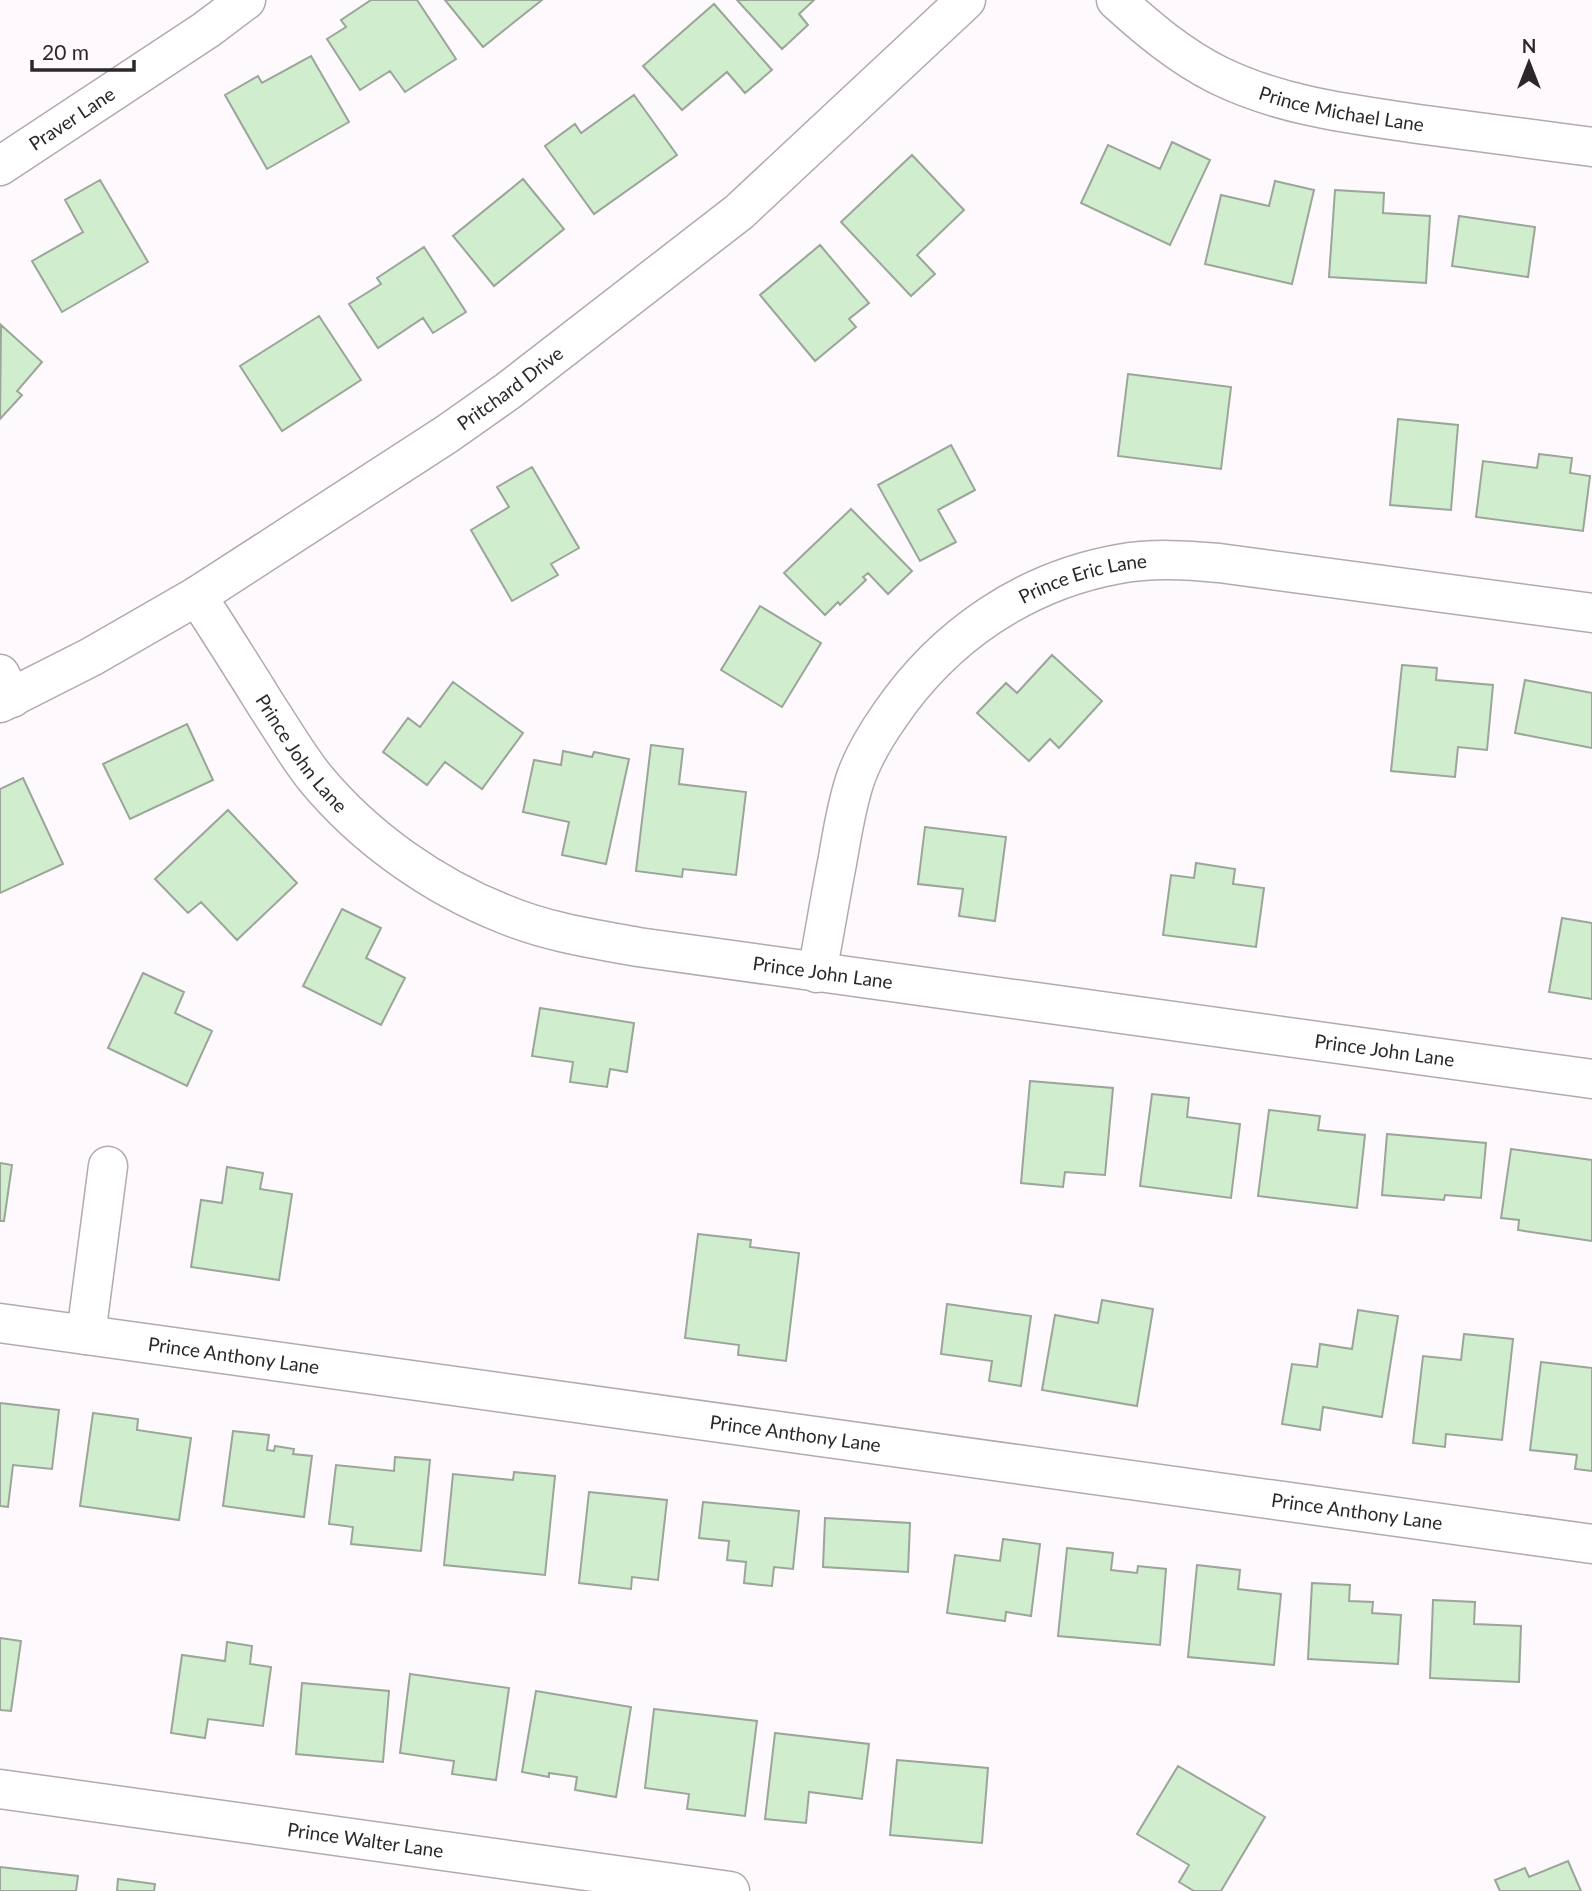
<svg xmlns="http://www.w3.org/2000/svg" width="1592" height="1891" font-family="Lato,sans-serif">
	<rect width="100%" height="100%" fill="#fef9fc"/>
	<path fill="#d0edcd" stroke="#9ba59a" stroke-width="2" d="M371,0h46l39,59 -51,33 -15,-21 -30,19 -33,-51 19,-12 -5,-7z
		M445,0h97l-59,47z
		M737,0h77l-15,14 9,11 -26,24z
		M714,4l58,66 -27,23 -18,-21 -45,38 -39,-44z
		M311,56l38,66 -82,47 -42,-74 33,-19 4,7z
		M634,95l43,60 -83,59 -49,-68 30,-22 6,9z
		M1172,142l38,18 -40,85 -89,-42 27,-58 52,24z
		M912,155l52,55 -47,45 18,19 -24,22 -70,-74z
		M523,179l41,50 -70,57 -41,-50z
		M100,180l48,82 -86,50 -30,-51 51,-29 -18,-32z
		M1275,181l39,9 -22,94 -87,-20 16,-69 48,11z
		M1335,190l49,3 -1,20 47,3 -4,67 -97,-6z
		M1459,216l76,11 -7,50 -76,-11z
		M820,245l49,58 -20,16 7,8 -41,34 -55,-66z
		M424,247l42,65 -33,21 -10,-15 -45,30 -29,-44 32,-20 -4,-6z
		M319,316l42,64 -79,51 -42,-65z
		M1,325l41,37 -25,29 5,4 -22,24z
		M1128,374l103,13 -10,82 -103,-13z
		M1398,419l60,6 -7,85 -61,-5z
		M951,445l24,45 -37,20 18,32 -36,19 -42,-76z
		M1539,454l33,4 -2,15 20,3 -7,55 -107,-14 7,-56 54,7z
		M532,467l47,81 -28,16 7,11 -46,26 -41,-71 38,-23 -12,-20z
		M851,509l61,62 -24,23 -20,-21 -5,4 3,3 -26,25 -2,-3 -13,13 -41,-42z
		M760,606l61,37 -39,64 -61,-37z
		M1052,655l50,46 -43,47 -9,-9 -21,22 -52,-48 29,-30 11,10z
		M1402,665l35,3 -1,12 57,5 -6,65 -29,-3 -3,30 -64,-6z
		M1525,680l67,13v55l-77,-15z
		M453,682l70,51 -41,56 -37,-27 -18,23 -44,-33 25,-34 12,9z
		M187,724l26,56 -83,39 -27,-55z
		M651,745l32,4 -4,35 67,8 -10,83 -53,-6 -1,8 -46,-6z
		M563,751l29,6 2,-5 35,7 -23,105 -44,-9 7,-33 -46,-10 11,-52 27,5z
		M23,778l40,86 -63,29v-104z
		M228,810l69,73 -60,57 -36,-38 -13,11 -33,-34z
		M925,827l81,10 -11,84 -36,-5 4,-27 -45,-5z
		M1196,863l39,6 -2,15 31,4 -8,59 -93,-12 8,-60 23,3z
		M342,909l39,19 -15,30 39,20 -24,47 -78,-39z
		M1562,918l30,5v76l-43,-7z
		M143,973l41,19 -9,21 37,18 -25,55 -79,-38z
		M540,1008l94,15 -7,49 -17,-3 -3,18 -37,-5 3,-20 -41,-6z
		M1030,1081l83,7 -8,87 -40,-3 -2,15 -42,-4z
		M1152,1094l37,4 -2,19 53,7 -9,74 -91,-12z
		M1269,1110l51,6 -2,14 47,5 -8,73 -99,-12z
		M1387,1134l99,9 -5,55 -36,-3 -1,5 -62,-5z
		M1511,1149l81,11v81l-74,-11 1,-10 -18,-2z
		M0,1163l12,2 -8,56h-4z
		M227,1167l36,6 -3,16 32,5 -13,86 -88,-13 10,-67 21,3z
		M698,1234l53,6 -1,7 49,6 -13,108 -48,-6 1,-10 -54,-7z
		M1102,1300l51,9 -16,97 -95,-16 13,-75 43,8z
		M947,1304l84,12 -10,70 -32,-5 3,-20 -51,-7z
		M1358,1310l40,6 -16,101 -59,-10 -3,23 -38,-6 10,-60 25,3 3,-23 32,5z
		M1464,1334l49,5 -11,101 -56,-6 -1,13 -32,-4 10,-87 38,4z
		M1541,1362l51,6v103l-17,-2 2,-14 -47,-5z
		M0,1403l59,7 -7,59 -39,-4 -5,42 -8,-1z
		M93,1413l45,6 -1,11 54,8 -12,82 -99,-14z
		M233,1431l36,4 -2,15 7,1 1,-5 19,3 -1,5 19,2 -8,61 -81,-11z
		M395,1457l35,3 -9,91 -70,-7 2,-17 -24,-3 7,-59 58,6z
		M514,1472l41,4 -10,99 -101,-10 9,-91 60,6z
		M589,1492l78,8 -9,80 -26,-3 -1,12 -52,-6z
		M703,1502l96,9 -6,58 -19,-2 -2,19 -28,-3 2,-21 -19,-2 2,-19 -30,-3z
		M825,1518l85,5 -2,49 -85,-5z
		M1003,1539l37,5 -9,72 -25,-4 -1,9 -58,-8 8,-58 45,6z
		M1067,1548l46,5 -2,17 26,3 1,-7 28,3 -6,76 -102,-9z
		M1197,1565l43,5 -2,19 43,5 -7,71 -86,-8z
		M1312,1583l38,2 -1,16 24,1 -1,11 29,2 -3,49 -90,-5z
		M1433,1600l42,2 -1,22 47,2 -2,56 -89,-4z
		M0,1638l21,3 -10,70 -11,-1z
		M227,1642l25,4 -2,18 21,3 -8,59 -55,-7 -3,19 -34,-5 11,-78 43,6z
		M410,1674l99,14 -13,92 -44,-6 2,-13 -54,-8z
		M302,1683l87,8 -6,71 -87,-8z
		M536,1691l95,16 -15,90 -41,-7 2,-13 -28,-4v4l-27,-5z
		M654,1709l103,12 -12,95 -58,-7 2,-15 -44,-6z
		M775,1733l94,11 -7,55 -53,-7 -3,31 -41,-4z
		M897,1760l91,8 -6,75 -92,-8z
		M1178,1766l87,51 -44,74h-27l-15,-9 10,-17 -52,-31z
		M1568,1861l13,30h-81l-5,-11 30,-12 4,9z
		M0,1867l78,9 -2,15h-76z
		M118,1879l37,5 -1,7h-37z"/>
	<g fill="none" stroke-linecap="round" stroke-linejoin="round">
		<g stroke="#b4a8b1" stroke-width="41">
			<g id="street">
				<path id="s1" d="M1116,0c32,29 64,56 102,75 63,31 132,39 200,49 58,8 116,15 174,23"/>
				<path id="s2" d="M0,166l206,-136 40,-30"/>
				<path id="s3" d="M197,596c24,37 48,75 71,112 16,24 30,49 48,71 49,59 117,107 188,135 43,18 89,25 134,33l954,132"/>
				<path d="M0,674l12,24"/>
				<path id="s4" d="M817,973c7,-37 13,-74 20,-110 5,-28 9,-56 18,-83 8,-24 21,-45 35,-65 54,-79 134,-134 229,-151 33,-6 67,-4 100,-1l373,50"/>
				<path id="s5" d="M0,1323l1592,221"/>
				<path d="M86,1335l22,-169"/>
				<path id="s6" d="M0,1789l730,102"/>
			</g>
		</g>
		<g stroke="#b4a8b1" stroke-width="41">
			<g id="secondary">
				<path id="s7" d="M0,703l91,-46 106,-61 250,-162 61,-43 231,-179 227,-212"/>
			</g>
		</g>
		<use href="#street" stroke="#fff" stroke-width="38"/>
		<use href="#secondary" stroke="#fff" stroke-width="38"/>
	</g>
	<g text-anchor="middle" stroke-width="5" stroke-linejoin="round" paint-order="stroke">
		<g font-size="19" fill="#2b272a" stroke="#fef9fc">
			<text dy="7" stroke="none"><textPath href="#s1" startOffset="256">Prince Michael Lane</textPath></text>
			<text dy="7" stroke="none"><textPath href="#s2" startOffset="86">Praver Lane</textPath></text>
			<text dy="7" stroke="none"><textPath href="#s7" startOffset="600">Pritchard Drive</textPath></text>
			<text dy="7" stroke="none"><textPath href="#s4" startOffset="514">Prince Eric Lane</textPath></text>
			<text dy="7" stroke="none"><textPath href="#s3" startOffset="189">Prince John Lane</textPath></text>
			<text dy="7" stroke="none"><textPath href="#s3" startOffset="777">Prince John Lane</textPath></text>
			<text dy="7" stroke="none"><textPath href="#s3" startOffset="1344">Prince John Lane</textPath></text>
			<text dy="7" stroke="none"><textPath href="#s5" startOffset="236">Prince Anthony Lane</textPath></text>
			<text dy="7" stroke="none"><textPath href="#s5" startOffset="803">Prince Anthony Lane</textPath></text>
			<text dy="7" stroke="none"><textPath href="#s5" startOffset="1370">Prince Anthony Lane</textPath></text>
			<text dy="7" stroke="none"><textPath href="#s6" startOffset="369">Prince Walter Lane</textPath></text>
		</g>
	</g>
	<g transform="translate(1529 63)" stroke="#fef9fc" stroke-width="5" paint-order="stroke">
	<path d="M0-5L12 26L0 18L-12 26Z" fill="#2b272a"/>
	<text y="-10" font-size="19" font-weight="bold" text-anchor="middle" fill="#2b272a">N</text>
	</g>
	<path d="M32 60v10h102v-10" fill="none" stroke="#2b272a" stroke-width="3.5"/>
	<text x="42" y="60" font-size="21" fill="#2b272a" stroke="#fef9fc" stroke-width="5" paint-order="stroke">20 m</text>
</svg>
